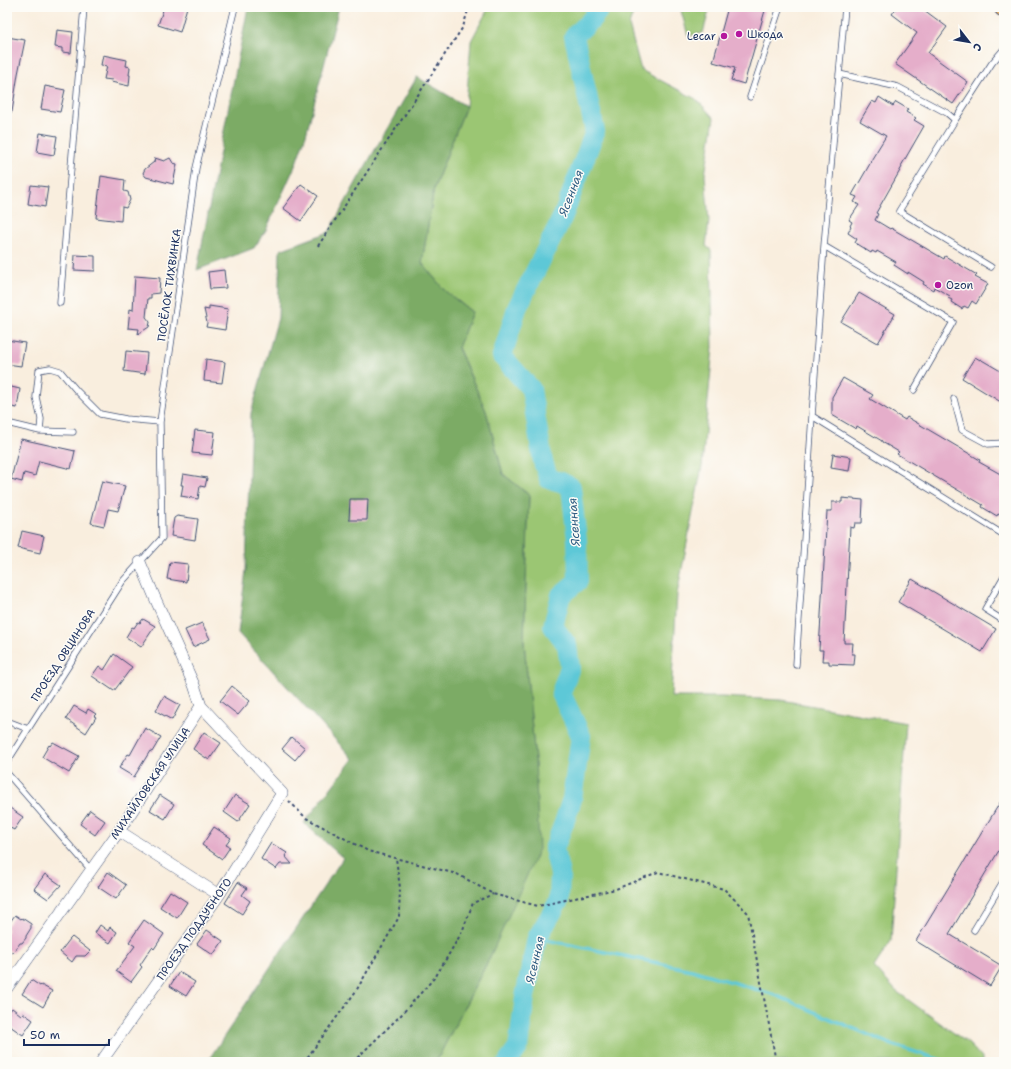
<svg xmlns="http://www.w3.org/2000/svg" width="1011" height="1069" font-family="'Shantell Sans',sans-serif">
	<rect width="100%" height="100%" fill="#fdfcf7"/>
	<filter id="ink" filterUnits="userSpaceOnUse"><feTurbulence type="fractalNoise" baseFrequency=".025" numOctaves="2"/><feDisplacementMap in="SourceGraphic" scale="8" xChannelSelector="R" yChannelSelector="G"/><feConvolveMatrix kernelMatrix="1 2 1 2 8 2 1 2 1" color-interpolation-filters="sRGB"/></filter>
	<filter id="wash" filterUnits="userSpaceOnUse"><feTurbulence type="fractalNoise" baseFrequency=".012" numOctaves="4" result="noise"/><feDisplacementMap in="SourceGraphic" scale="16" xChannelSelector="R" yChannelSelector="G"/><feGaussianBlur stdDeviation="0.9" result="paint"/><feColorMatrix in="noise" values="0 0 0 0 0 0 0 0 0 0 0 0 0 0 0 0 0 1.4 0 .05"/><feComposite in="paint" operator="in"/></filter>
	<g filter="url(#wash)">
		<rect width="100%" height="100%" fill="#f9eede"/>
		<path fill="#9bc673" stroke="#5b7a68" d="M488,7h147l-6,18 12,45 55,29 18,19 -9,57 4,46 -3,25 5,4 2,97 -11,119 -25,128 -6,103h50l60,3 125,23 -15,218 -17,26 22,24 73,53 13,14v4h-546l54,-105 45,-197 -11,-118 5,-147 -26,-21 -17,-63 -28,-64 14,-35 -27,-21 -23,-28 12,-75 32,-82 5,-65 17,-32z
			M680,7h30l-7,26 -15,3z"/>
		<path fill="#7cab65" stroke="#4c6d62" d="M248,7h91l-33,128 -11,31 -29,64 -12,18 -57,22z
			M417,77l49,29 -32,82 -12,75 23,28 27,21 -14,36 28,63 17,63 26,21 -5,147 11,118 4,89 -49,108 -54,105h-229l136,-204 -39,-35 49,-64 -115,-126 8,-63 5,-157 27,-95 2,-68 49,-18 29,-53z"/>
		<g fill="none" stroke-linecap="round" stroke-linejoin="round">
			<path stroke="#5dc8d7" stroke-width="3.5" d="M537,938l155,32 83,25 115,49 57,18"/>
			<path stroke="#5dc8d7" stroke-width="20" d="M508,1062l10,-14 7,-51 12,-59 22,-37 1,-27 -6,-25 10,-26 8,-24 9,-63 -20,-43 9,-26 -3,-22 -14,-19 8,-31 17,-14 -1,-41 -6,-53 -10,-5 -12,-3 -6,-17 -12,-73 -29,-33 15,-48 46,-92 32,-85 -21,-95 16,-15 8,-10 -3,-4"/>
		</g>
		<g id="blocks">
			<path fill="#e5aeca" d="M164,7h23l-7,25 -22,-7z
				M728,7h38l-22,77 -13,-4 4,-12 -22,-6z
				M897,7h23l27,20 -19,26 40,29 -15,22 -58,-40 22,-31 -25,-19z
				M57,30l16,2 -2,21 -9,-1v-4l-7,-1z
				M7,37l18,3 -7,34 -6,38 -5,-1z
				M103,55l24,5 -1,6 4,1 -1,8h1l-1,11 -18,-4 1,-2 -8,-1 3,-13 -6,-1z
				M45,86l20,4 -5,22 -19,-3z
				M879,97l14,9 3,-4 12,7 -2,3 10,6 -2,2 10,6 -23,40 1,1 -26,46 2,1 -3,6 15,9 1,-1 53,31 1,-3 32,19 -2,2 13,7 -12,20 -4,-3 -4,7 -4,-2 -2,3 -11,-7 1,-2 -4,-2 2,-2 -16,-9 -1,3 -10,-6 1,-2 -16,-10v2l-14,-9 2,-3 -19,-11 -1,2 -4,-2 -1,2 -16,-10 2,-4 -9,-6 3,-6 -1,-1 2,-4 -3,-2 10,-15 -5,-3 3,-5 -5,-2 19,-33h-1l16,-26 -26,-15 12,-20 4,2z
				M40,133l17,3 -3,19 -17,-3z
				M155,158l9,3 6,-3 3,5 4,1 -4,20 -27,-7 -3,-4 2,-4 9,-7z
				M101,176l24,4 -1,11 4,1 2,8 -4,8 -4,-1 -1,14 -25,-3z
				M301,184l17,12 -17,25 -18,-13z
				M31,185l17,2 -3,20 -17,-3z
				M75,255l20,1v15l-21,-1z
				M224,270l2,18 -16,1 -2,-17z
				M135,276l25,2 -1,15 -8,1v4h-3l-2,19 4,5 -1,5 -11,7 1,-5 -11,-1 2,-19 3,1z
				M859,293l36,21 -17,29 -37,-21z
				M209,306l19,3 -3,21 -19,-3 1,-4 -3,-14 5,1z
				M7,340l18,3 -4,23 -14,-2z
				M126,351l21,2 -2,21 -21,-3z
				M975,357l5,3v-1l24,14v31l-42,-26z
				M206,359l19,3 -3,21 -18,-2z
				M843,378l30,17 -3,4 35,21 2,-3 73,43 -1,2 25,14v41l-6,-3 -1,2 -15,-9 1,-2 -86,-51 2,-2 -17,-10v-1l-25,-15 -1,3 -24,-14v-18z
				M7,386l13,3 -3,19 -10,-2z
				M195,430l20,2 -3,23 -20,-2z
				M21,439l54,12 -4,18 -32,-8 -4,15 -11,-3 -2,9 -11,-3z
				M833,454l18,3 -2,14 -18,-3z
				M183,474l24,4 -2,9 -5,-1 -2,13 -17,-3 2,-11h-2z
				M102,481l23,5 -7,25 -10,-2 -4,17 -13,-3z
				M842,498l21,2 -1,23h-7l-1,5 -4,-1 -6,116h9l-1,11h3l-1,11 -25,-1v-3h-7l1,-11h-4l8,-139h5v-9h10z
				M350,499h18l-1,21h-18z
				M177,516l21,3 -3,21 -24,-4 3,-18z
				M22,531l22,5 -4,17 -22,-5z
				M170,562l18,2 -2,18 -19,-3z
				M912,579l84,50 -14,23 -84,-50z
				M143,619l12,7 -14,21 -15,-10 6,-10 2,1 4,-6 2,1z
				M202,623l8,16 -17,8 -8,-17z
				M114,654l18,13 -18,24 -22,-15 7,-10 5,4z
				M232,686l18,15 -12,14 -18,-14z
				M164,696l16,9 -8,15 -16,-9z
				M74,706l12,7 2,-4 8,5 -2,2 2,1 -10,16 -20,-14z
				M145,728l16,9 -9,15 -2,-1 -16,26 -15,-9 9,-14 2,1z
				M204,732l17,11 -12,17 -16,-11z
				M292,737l13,11 -10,12 -13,-11z
				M53,742l26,14 -10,17 -27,-16 7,-12 1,1z
				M160,795l14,9 -9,15 -15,-9z
				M235,795l15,9 -12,18 -14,-10z
				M1004,796v46l-55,92 53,32 -12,20 -74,-45z
				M7,806l16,11 -9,13 -7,-4z
				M90,810l15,11 -10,14 -15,-11z
				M214,827l17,11 -5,7 4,2 -8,12 -20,-14z
				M271,843l16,10 -2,3 7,8h-12l-4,5 -15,-10z
				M108,872l18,13 -10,14 -18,-12z
				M45,874l16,11 -13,14 -14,-10z
				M238,882l9,6 -5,7 8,6 -8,13 -17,-11z
				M170,891l17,11 -10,16 -17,-11z
				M15,915l6,4 1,-1 9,6v4l-5,8v2l-4,5h-2l-7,10 -6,-4v-23z
				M144,920l20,14 -10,15 -2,-2 -12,18 2,2 -11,15 -15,-11 19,-25 -6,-4z
				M100,925l8,6 2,-4 7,5 -7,11 -15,-10z
				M207,930l16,11 -10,14 -16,-11z
				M72,937l18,14 -5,5h-9l-4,6 -12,-10 10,-13z
				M179,972l16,10 -9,14 -16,-10z
				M31,980l9,6 1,-1 11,6 -9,16 -21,-13z
				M12,1008l9,7 2,-2 10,7 -10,15 -16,-11v-9z"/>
		</g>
	</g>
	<g filter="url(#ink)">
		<use href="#blocks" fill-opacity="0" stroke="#3c4c71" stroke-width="1"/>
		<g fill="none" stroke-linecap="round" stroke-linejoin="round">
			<g stroke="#3c4c71" stroke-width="7">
				<path id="service" d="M845,7l-21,239 129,76 -39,68
					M839,74l59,13 49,26 8,7
					M750,97l30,-90
					M991,267l-92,-56 56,-91 37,-57 12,-14
					M60,303l24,-296
					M954,399l8,31 26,14 16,-1
					M812,416l12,-170
					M7,423l33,8 1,-12 -5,-22 3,-27 11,-2 10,3 17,20 23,23 26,5 34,3
					M40,431l33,1
					M1004,576l-19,33 19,12
					M796,665l16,-249 192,119
					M7,721l21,8
					M7,762l115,-180 40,-44 -2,-116 36,-254 39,-161
					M7,773l84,97
					M974,930l30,-50"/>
			</g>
			<g stroke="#3c4c71" stroke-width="12">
				<path id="minor" d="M119,831l100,64
					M7,988l112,-157 82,-125 -7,-21 -39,-87 -15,-36
					M101,1062l118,-167 63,-102 -81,-87"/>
			</g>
			<g stroke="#3c4c71" stroke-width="20">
				<path id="primary" d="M1003,7l1,1"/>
			</g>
			<path stroke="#3c4c71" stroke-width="2" stroke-dasharray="3 3" stroke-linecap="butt" d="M318,246l145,-219 6,-20
				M289,801l17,17 62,33 89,23 36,20 45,12 78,-17 42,-17 66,17 24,24 28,149
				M304,1062l52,-71 43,-74 1,-29 -4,-30
				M353,1062l48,-47 35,-39 26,-44 11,-29 20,-9"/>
			<use href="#service" stroke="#fff" stroke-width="5.5"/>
			<use href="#minor" stroke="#fff" stroke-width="11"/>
			<use href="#primary" stroke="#fabe6d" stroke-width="18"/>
		</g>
	</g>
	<g fill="#b5179e" stroke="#fdfcf7" stroke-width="1.5">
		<circle cx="739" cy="34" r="4"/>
		<circle cx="724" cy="36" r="4"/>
		<circle cx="938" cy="285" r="4"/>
	</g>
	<g text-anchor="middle" stroke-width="3" stroke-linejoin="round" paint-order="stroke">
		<g font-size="11" fill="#1b2f5e" stroke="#fdfcf7" text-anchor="start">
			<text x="747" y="38">Шкода</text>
			<text x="716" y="40" text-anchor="end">Lecar</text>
			<text x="946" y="289">Ozon</text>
		</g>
		<g font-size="11" fill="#1b2f5e" stroke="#fdfcf7">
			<text transform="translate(169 285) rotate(-82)" y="4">ПОСЁЛОК ТИХВИНКА</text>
			<text transform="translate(63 655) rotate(-57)" y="4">ПРОЕЗД ОВЦИНОВА</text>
			<text transform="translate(150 783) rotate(-56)" y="4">МИХАЙЛОВСКАЯ УЛИЦА</text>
			<text transform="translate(194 929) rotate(-55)" y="4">ПРОЕЗД ПОДДУБНОГО</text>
		</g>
		<g font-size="12" font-style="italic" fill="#2f5d82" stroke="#fdfcf7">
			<text transform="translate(571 193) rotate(-69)" y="4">Ясенная</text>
			<text transform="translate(574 522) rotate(-94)" y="4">Ясенная</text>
			<text transform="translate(535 960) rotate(-77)" y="4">Ясенная</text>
		</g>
	</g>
	<rect width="1011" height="1069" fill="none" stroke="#fdfcf7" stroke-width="24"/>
	<g transform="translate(969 42) rotate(121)" stroke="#fdfcf7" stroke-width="3" paint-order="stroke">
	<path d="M0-3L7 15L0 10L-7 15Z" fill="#1b2f5e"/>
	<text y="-6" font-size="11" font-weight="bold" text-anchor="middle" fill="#1b2f5e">С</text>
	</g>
	<path d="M24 1039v6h85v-6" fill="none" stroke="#1b2f5e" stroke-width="2"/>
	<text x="30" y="1039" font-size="12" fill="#1b2f5e" stroke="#fdfcf7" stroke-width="3" paint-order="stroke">50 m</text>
</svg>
